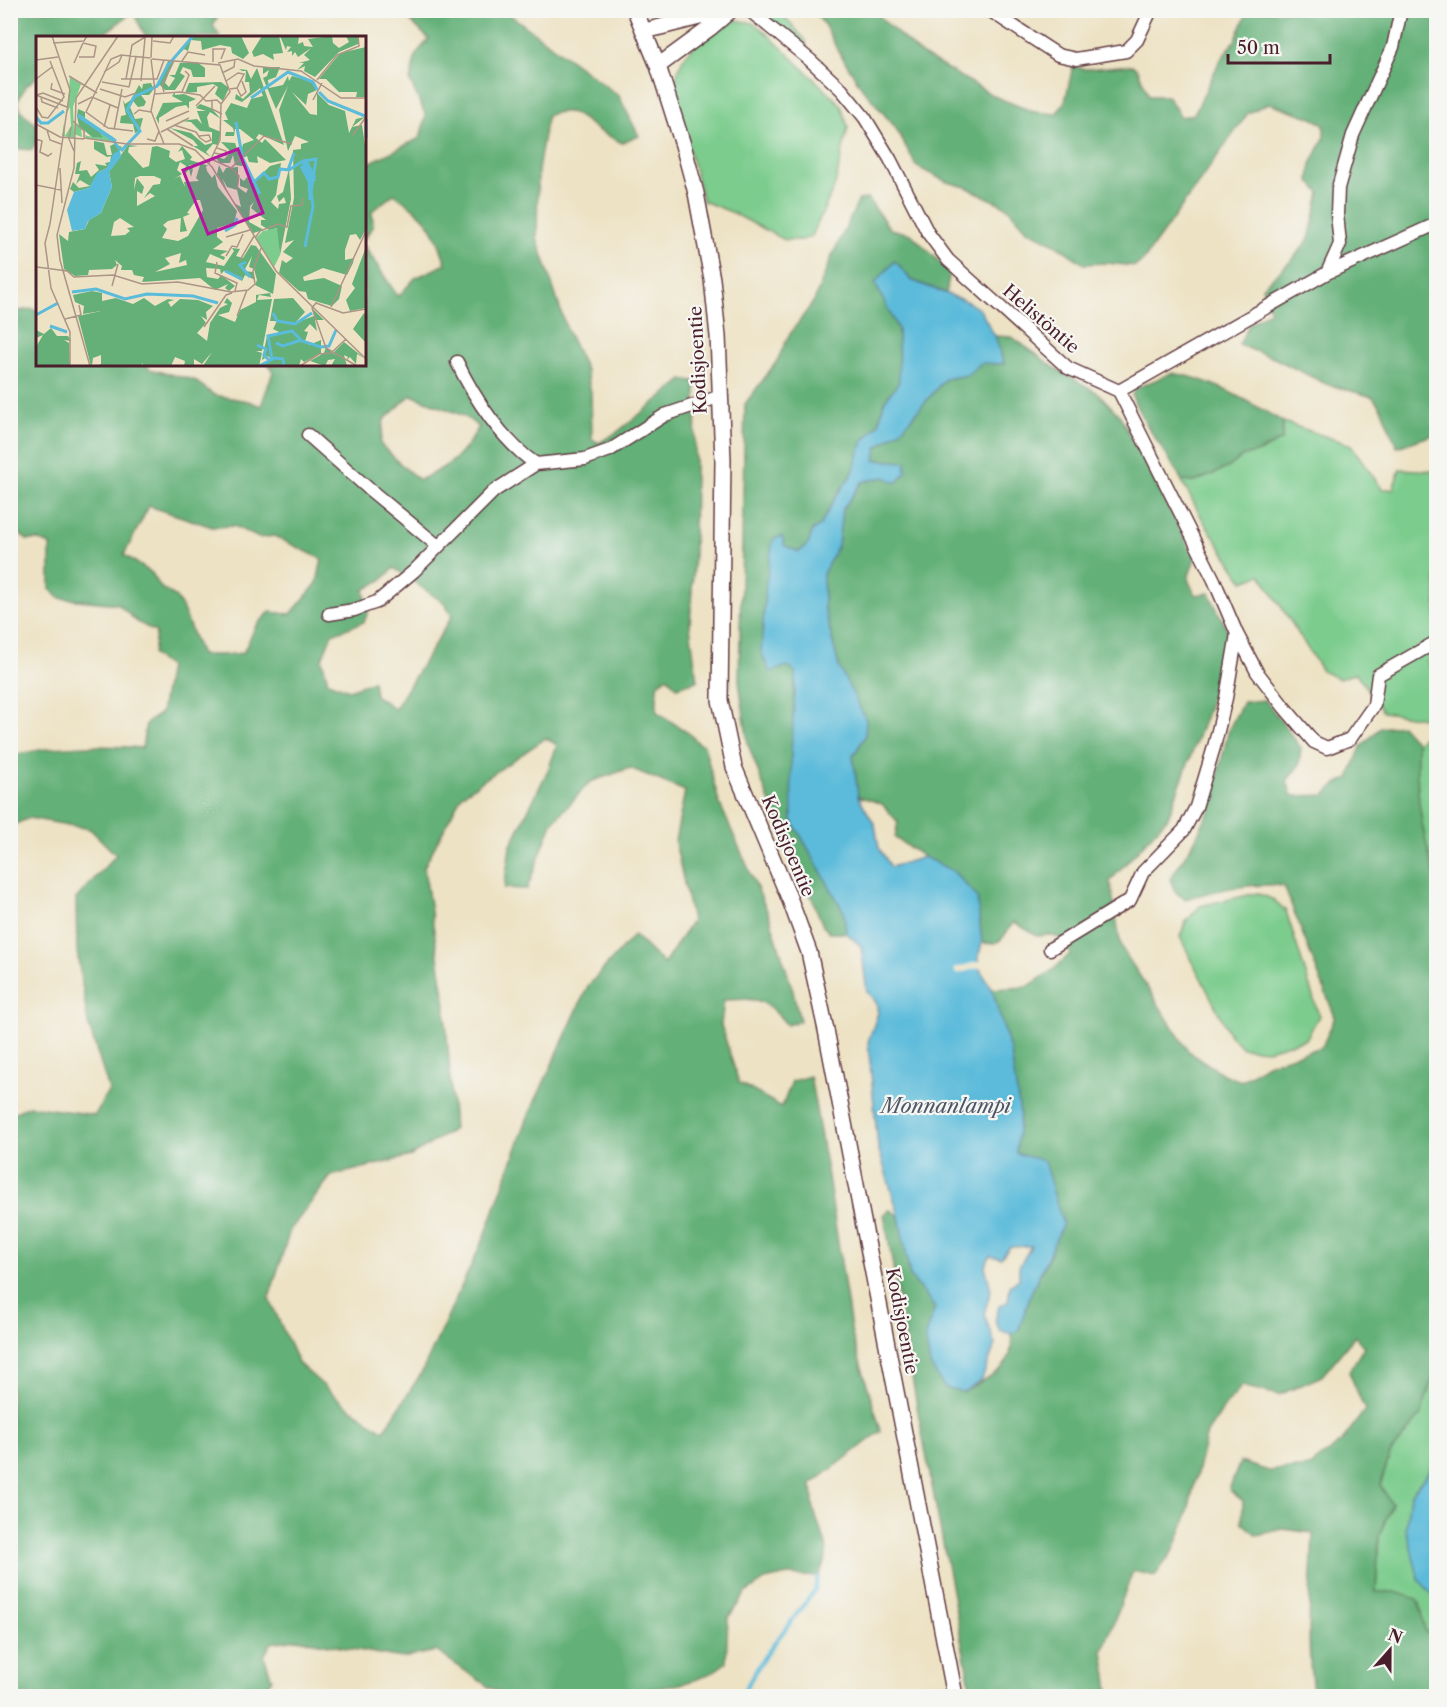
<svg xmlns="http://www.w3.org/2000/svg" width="1447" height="1707" font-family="'Libre Caslon Text',serif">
	<rect width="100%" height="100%" fill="#f6f6f2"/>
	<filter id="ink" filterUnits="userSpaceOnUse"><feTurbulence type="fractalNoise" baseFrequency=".0167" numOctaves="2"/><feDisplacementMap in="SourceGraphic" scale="12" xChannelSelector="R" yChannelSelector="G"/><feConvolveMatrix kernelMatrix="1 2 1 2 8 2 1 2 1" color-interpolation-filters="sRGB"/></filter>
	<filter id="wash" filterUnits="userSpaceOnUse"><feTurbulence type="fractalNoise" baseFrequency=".008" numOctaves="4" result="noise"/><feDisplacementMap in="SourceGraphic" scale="24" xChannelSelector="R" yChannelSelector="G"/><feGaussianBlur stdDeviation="1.35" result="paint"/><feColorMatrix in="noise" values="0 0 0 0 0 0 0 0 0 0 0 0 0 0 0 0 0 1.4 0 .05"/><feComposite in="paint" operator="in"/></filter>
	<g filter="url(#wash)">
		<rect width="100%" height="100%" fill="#ede2c4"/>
		<path fill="#7bcc8d" stroke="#62765c" stroke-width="1.5" d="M762,11h18l26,30v7h-5z
			M736,20l17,3 9,6 79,76 7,22 -13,58 -23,51 -10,4h-17l-54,-28 -28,-11 -29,-106c2,-47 26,-53 62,-75z
			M1283,422l68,23 31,44h11l7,-20 36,2v184l-9,7 9,13v45l-53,-8 -27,-39 -17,6 -17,-8 -61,-96 -18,6 -40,-61 -21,-39 13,1 34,-15 14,-11 15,-4 24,-12z
			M1426,734l10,2v143c-14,-43 -21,-90 -19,-136z
			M1257,893l17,7 12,11 33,105 -13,23 -38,11 -26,-2 -12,-13 -50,-98 5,-14 15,-17z
			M1436,1366v91l-4,11 -22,27 23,100 3,-5v48l-11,-7 -3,-19 -46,-19 3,-57 13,-32 -12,-18 11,-34 30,-37z"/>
		<path fill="#64b078" stroke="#576852" stroke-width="1.5" fill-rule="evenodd" d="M12,11h208l-7,15 7,11h-74l-13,-25 -28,21 -2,4 -65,1 -1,39 -11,9 -9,16 6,11 14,12v15l-5,10 -21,-2 -1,-124z
			M400,11h105l114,85 20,40 -17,7c-9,-5 -18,-9 -26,-14 -17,-12 -25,-24 -49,-13l-9,55 -1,67 30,92 19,40 5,22 1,47 7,4 17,-10 67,-53 13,1 -2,172 -4,73 7,55 -20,6 -10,-10 -10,8v27l33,22 8,9 6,2 15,57 50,113 24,76 7,30 -13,4c-23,-28 -28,-27 -63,-25l-3,25 18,58 43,24 10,-26 18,-5 18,100 24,159 29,96 -69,53c1,8 0,17 2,25 7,33 22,31 4,68l-30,-2 -23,5 -19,13 -18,25 -2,44c-17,16 -39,21 -61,25 -14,2 -25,2 -37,9h-121l-18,-9 -53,-36 -34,7 -105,-19 -26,4 -7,13 8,23 -9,13 -14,4h-238v-582l18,-8 66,9 14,-25 -21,-67 -11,-72 -1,-52 40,-44 -26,-26 -61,-11 -18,8 -1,-70c49,-12 83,-11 132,-8l4,-25 15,-10 8,-46 -16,-12 3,-23 -19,-10 -19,-18 -59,-6 -9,-9v-44l-12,-5h-11l-14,-12 -2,1v-217l22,-3 4,2 1,53 110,1 1,4 45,11 20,15 34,6 13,5 12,-34 -4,-7 95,-1 1,-117 33,50 17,-19 31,-14c-13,-42 -18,-45 -52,-70l-22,17 1,15 -8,12v-73l55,-27 6,-22 -16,-35 6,-27 13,-15zM411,395l53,21 15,11c-18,31 -27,37 -59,53l-13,-10 -27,-26 4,-24zM149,506l63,21 22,-1 25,12 15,-2 48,23 -5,24 -26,31 -21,-2 -14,14 -13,27 -19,2h-23l-19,-48 -7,-11 -14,-8 -9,-15 -28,-18zM394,568l50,35 8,13 -57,93 -20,-14 -2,-14 -24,9 -21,-8 -6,-23 10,-25 32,-12 4,-10 -4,-22 19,-11zM546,738l11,7 -8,23 -39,79 -6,41 23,1 25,-66 38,-41 40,-14 55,23 -10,50 17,80 -28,43 -30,-29 -46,51 -61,133 -41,114 -64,139 -38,59 -42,-29 -44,-39 -29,-65 21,-68 41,-54 80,-20 43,-27 -10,-134 -20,-128 38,-72z
			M814,11h61l13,14 33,29 75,43 38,15 22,2 9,-12 8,-36 12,3 47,-4 6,5 11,26h18l14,21 13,-3 26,-53 16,-22 12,-28h188v198l-2,26 2,-1v200l-39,13 -15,-37 -9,-13 -47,-13 -52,-26 -35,-13 10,-21 21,-13 -8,-24 30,-27 17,-21 11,-46 -11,-13 2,-16 13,-26v-14l-14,-7 -41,-14 -21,10 -105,148 -8,5 -28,-3 -23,1 -29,-20 -28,-14 -20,-23 -41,-20 -19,-5 -30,-15 -22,-40 -33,-39 -23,-36 -14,-26z
			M868,199l22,30 21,5 39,38 -4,21 -35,-13 -16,-19 -20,22 23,46 1,53 -15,20 -5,22 -17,19 -9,30 -16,22 -17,31 -8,5 -3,12 -10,9 -14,-6 4,120 7,7 -2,14 -2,133 52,92 2,21h-16l-7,-7 -22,-56 -32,-69 -21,-57 -9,-63 6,-277 32,-43 11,-24 26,-36 18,-45 27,-56z
			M995,336l17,1 43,31 43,25 22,23 75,142 -7,21 7,16 14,-2 21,43 -24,79 -38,102 -58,64 11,66 68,105 34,22 18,7 26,-17 55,-17 13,-30 -51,-131c-34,-4 -66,4 -99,13l-10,-7 -5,-13 24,-37 15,-31 20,-82 14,-27 22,-2 36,48 -2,17 -12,16 5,15 33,-1 11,-11 13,-6 12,-31 19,-19 21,-3 16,18c-2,46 5,93 19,136v487l-15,49 -30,37 -11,33 12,19 -13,32 -3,56h19l22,7 5,13 3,19 11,7v58h-122c-9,-50 -3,-111 -1,-163l-30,-4 -26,6 -15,-12 1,-22 -14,-11 11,-28 29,9 40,-4 32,-25 24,-32 -16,-38 15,-25 -9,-11 -33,40 -43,19 -37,-9 -16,19 -19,28 -21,86 -12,31 -19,26 -22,-5 -30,80 7,45h-138l-54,-284 -34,-198 6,-4 9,6 11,60 25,32 -10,27 5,29 33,28c28,-18 51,-19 49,-58l7,-5 12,-36 20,-41 -35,-99 4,-39 -9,-61 -19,-64 35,-2 27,-18 16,-15 -8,-15 -12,-4 -13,1 -23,-14c-12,14 -10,24 -32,21l-5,-46 -24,-26 -29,-14 -29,-19 3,-16 -16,-18 -24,-8 -5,-40 12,-19 -14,-44 -12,-26 -15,-60 -1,-33 15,-30 4,-34 20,-28 23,-5 1,-16 -11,-1 2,-12 26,-20 42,-49 22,-4 14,-12 23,1z
			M1172,373c39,6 69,25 103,44l8,5 -1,18 -24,12 -15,4 -14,11 -34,15 -13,-1c-15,-29 -39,-55 -50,-86l4,-7z"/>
		<path fill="#5bbbda" stroke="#526d82" stroke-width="1.5" d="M895,261l16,19 57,22 12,8 15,26 9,28 -23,-1 -14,12 -22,4 -42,49 -26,20 -2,12 31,2v10l-9,11 -12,-6 -23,5 -20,28 -4,35 -15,29 1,33 15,60 27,53 -1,17 -12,19 5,40 17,29 4,23 12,19 33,-10 29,14 24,26 5,46 -4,15 1,10 13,21 19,64 9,61 -4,39 28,8 19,63 -32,69 -12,36 -7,5 -12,-3 -5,-10 4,-15 9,-4 2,-16 9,-7v-12l12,-21 -21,1 -9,11 -11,-2 -5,10 6,24 -7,24 11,31 -13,34 -19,13 -19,-5 -14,-22 -5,-30 10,-27 -25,-32 -11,-60 -21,-69 -10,-105 10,-29 -2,-11 -9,-10 -6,-46 -15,-13 -2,-21 -52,-92 -1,-67 5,-80 -8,-7 -18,6 -9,-20 5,-69 7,-43 9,-4 3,10 14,6 10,-9 3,-12 8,-5 17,-31 16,-22 9,-30 17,-19 5,-22 15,-20 -1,-53 -23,-46z
			M1436,1457v133l-3,5 -14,-15 -13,-52 4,-33 22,-27z"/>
		<path fill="#ede2c4" d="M981,961l1,6 -26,7 -2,-6z"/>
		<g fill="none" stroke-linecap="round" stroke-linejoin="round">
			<path stroke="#5bbbda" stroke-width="4" d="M741,1696l23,-39 51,-67 3,-13"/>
		</g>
	</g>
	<g filter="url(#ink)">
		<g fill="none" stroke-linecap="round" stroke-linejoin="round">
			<g stroke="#623c42" stroke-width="15">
				<path id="minor" d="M749,10l61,50 32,30 23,28 25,41 38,74 20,27 120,108 51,23 208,-118 109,-49
					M989,10l69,45 18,4 50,-8 11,-11 14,-30
					M1327,273l13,-29 -3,-30 1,-26 15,-53 40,-88 8,-37
					M457,362c17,36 46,80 79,102
					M308,435l61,54 69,57
					M329,614l25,-4 23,-8 37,-31 80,-80 42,-27 49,-5 25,-9 55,-35 56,-19
					M1237,634l20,38 27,35 30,35 13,6 23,-9 24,-34 4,-30 58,-33
					M1050,949l80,-49 13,-28 41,-42 12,-23 18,-60 12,-49 11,-64 -23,-54 -95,-189"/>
			</g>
			<g stroke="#623c42" stroke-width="18">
				<path id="tertiary" d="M635,10l23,56 25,79 13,48 16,86 6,57 5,124 -3,240 14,67 56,133 19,52 17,78 129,666
					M645,31l82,-21
					M658,66l52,-38 21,-18"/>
			</g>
			<use href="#minor" stroke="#fff" stroke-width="12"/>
			<use href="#tertiary" stroke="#fff" stroke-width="15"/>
		</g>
	</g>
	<g text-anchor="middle" stroke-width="4.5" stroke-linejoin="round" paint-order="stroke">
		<g font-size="18" fill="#4a1f2b" stroke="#f6f6f2">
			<text transform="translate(1041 319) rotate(41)" y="6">Helistöntie</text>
			<text transform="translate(698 360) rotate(-93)" y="6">Kodisjoentie</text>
			<text transform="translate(788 846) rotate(67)" y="6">Kodisjoentie</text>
			<text transform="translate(902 1321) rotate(79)" y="6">Kodisjoentie</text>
		</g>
		<g font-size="20" font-style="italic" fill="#505668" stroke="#f6f6f2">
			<text x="946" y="1113">Monnanlampi</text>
		</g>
	</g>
	<g transform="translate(36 36)">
		<rect width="330" height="330" fill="#ede2c4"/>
		<path d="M34,41l11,7 -8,23 1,26 1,-15 1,6 7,5 2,3v3l2,1 16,2 -22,-18 34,22 -29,-4 -1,-2 -1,-5 -3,-2 1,8 -8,-3v4l-12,-2 2,-13 1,13 6,-10 -1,-19 -3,6zM242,192l2,27 -6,12 -18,-29 7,-7z" fill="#7bcc8d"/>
		<path d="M155,0h50l8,17 -6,6 -11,-6 -1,-6 -11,-2 -18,5 -1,-9 -10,-1 -3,11 -4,-2 -11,11zM226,0h17l4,17 -10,1 1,6 -11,-6 -9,3 -2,-5zM244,0h19l-1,8 5,-2 1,4 9,1 -5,-8 24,-3 1,7 6,5 10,-6 -3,-6h13l-1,8 -19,8 -24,25 -11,-6 1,-5 -8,4 7,-7h-5l11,-3 -6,-5 7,-7 -13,9 -3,-5 -3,4v-5l-5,1 4,-5 -4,-1 -1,4zM330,11v50h-10l1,-5h-18l-13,-13h-7l21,-26zM132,25l5,1 -8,21 4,4 6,-9 -6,-3h6l5,-12 17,-1 8,6v9h-12l-2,-7 -8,-3 -3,6 5,3 -10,14h-10l-5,-5 -4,3zM227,31h17l-4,10 -8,3 1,8 14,-3 5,-9 1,5 3,-5 21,6 4,8 -9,4 -2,11 -14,-13 18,22 7,1v-22l12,12 16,6 4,22 7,-14 9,-2 -13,10 10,-2 4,27v77l-6,11 -4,-6 -6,1 -5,15v10l9,-2 -1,5 -6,12 -24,-7 -20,9 1,4 20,-3 18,8 -3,13 -7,7 -24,-7 -2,-7 -7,-1 -20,-18 3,-13 4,3 7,-5 -10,-6 11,-12 -9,3 9,-45 -1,-48 8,-1v-5l8,-2 -14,-6 -7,15 -9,-41 9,-24 -12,23 -13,-31 4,-2 2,-6 -6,4zM221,32l27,77 -25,-11 -3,4 6,5 3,-4 21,21 -16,3 -13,-7 1,7 -9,-1 -2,-6 -4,2 4,6 -5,2 -7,-1 -2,-10 -3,8h-10l-6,-7 10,3 7,-7 -10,-10 14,1 5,14 3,-13 11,-4 -14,-11h-5l-1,7h-9l1,-4h8l-1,-4 -10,-8h5l-3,-7 6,-10 16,5 4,-9 12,-3 -3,-8 -18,14 -7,-3 1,-5 7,5 7,-7 -1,-10h-4l1,-11h-4l-3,-2 8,1 4,9zM185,46l8,6 -6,13 -8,-7 3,-7 -5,-3 -16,3v5l-12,1 4,-10zM115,47l2,5 -6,3 7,-2 -5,6h-8l5,7 -2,4 -6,1 -5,-6 -3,6 5,12 8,-1 -3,11 -2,-4 -9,-9 10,15 -4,2 -2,-9 -13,-1 1,-7 5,-1 -3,-15 2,4 6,-4 8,-15 3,4 1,-5zM139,56v3l9,-1 12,5 -7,3v7l-3,-4 -10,2 -17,11v6l-3,-6 7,-15 20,-1 -11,-6zM164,68l11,4 10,11 -11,-7 -3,5 2,10 12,5 -3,13 -5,-1 -7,8 5,5 -18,-11h5l-5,-6 -23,-12 21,5 14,12 7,-2v-11l-12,-1 -9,-9 -10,-1 16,-2 5,5 -5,-13h9l-10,-3zM42,73l7,3v6l-7,-4 9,8 26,15 3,5 -16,-9 3,5 -11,-1 -13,-11 -2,-10zM58,105l10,2 3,12h5l-2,-9 4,-2 8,3 -15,21 -8,4 -10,16 -15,4 -4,-3 3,-7 6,6 11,-2 -10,-6 -4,4 4,-10h-5l2,-11 4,-2 -2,10 8,-1 4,7 8,-7 -4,-6 12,2 -2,-3 5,-1 1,-6 -4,1 -13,-8zM92,109l10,1 -9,1 -1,5 15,16 6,-2 3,-19 5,-1 13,5 -1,6 7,5 9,-3 -3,-9 -4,2 4,-6 10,11 -2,3 19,6h-3l1,5 5,7 3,-4 3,13 19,24 -3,12 -17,5v9l6,5 -10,7 15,2 -8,4 5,2 -1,3 -14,-6 -4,8 18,4 10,-15 -2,-3 8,1 -4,7 7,2 8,-13 5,1 20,28 -3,20 -18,-9 2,-5 -3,-11 -5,-2 3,-11 -8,15 9,1 2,8 -10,-5 -3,6 -18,-10 -3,3 -1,-5 -14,-1 1,9 11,2 3,-4 14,11 -6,5 -4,-3 3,-4 -13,6 -15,-12 -58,4 2,-5 -10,-2 -2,-5h-11l1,-4 -7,-6 2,5 -5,4 -23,1 -1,5 -13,1 -11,-7 -5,-35 9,7 1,-9 16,-3 4,-9 12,-7 11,-26 -3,-15zM144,126l6,4 -2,9 5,-6 2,8 2,-8 -4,-4h11l-4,13 3,3 -15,1 1,5 -5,-11 -6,3 8,-5 -5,-4zM118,140l7,3 -1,5 -7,1 -9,13 6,-5 5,3 -18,10v-15l5,3 2,-7 -7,-9 -3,12 1,-12 5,-2zM160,164h4l3,10 -15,26 -10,5 -16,-3 5,-9 -4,-4 5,-4 13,-3 -1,14 7,-1 -4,-14 7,-3 -3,-1zM84,182l14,9 -7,1 3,3 -5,4 -14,1 3,-14zM145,217l-2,10 7,-3 1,5 -32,7 15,-8 -5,-6zM245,127l-5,32 -5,7 7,7 1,-5 7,-1 -2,-6 -5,5 -2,-6 6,-4 6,-23 2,30 -11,56 -3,-27 -8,2 -8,-5v-5h5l-15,-12 3,-6 -4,4 -1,16 15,8 -11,3 -19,-30 7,4 -4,-17 -10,-3 -5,-9 6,15 -11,-19 2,-9 4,8 3,-5 12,-1v20l8,6 2,-4 -8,-3v-8l4,3 3,-4 5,7 18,-18zM330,211v61l-16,3 -4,-11 9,-12 -3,-4zM56,255l10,2v8l14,-3 17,6 11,-6 11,8 13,-7 6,1 -6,2 3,5 9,-8 18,1 15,6 -7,6 1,8 -6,-4 5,7 -9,10 10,8 3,-18 10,-15 8,-4 -4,-1 3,-5 5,5 -3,9 -11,3 17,7 5,-12 16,-8v-7l14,-2 1,4 -12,-2 -2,5 15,-1 -10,52h-6l6,2 -3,13h-56l9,-14 -10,12 -8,-5v7h-10l1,-5 -10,-4 -4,9h-29l1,-4 -2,4h-45l5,-2v-9l-8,3 -1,7 3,1h-4l-13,-50 23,-5 -18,3 1,-8 -9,-4 -2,-7zM257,262l12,14 -10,11 19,-7 -2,-8 12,12h-9l2,11 -7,-7 -6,7 4,1 -3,9 4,4 12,-5v13l-17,9 -3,-3 -2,7h-38l11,-6 -4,-4 -6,4 5,-24h7l5,-4 -6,-3 4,-8h-7l4,-22zM328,277l2,2v28l-13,-14zM15,292l6,8h11l3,5 -7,-1 5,3 1,23h-34v-19l7,-12 -7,3v-8l8,4zM308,306l20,16 -7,-4 -1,10 -6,-7 -4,4 2,-4 -4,-2 3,11h-16l4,-7 -7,1 -3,6 -15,-5 14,-8 2,-6 10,9 -3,-3z" fill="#64b078" fill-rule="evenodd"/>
		<path d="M84,114l1,7 -12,15 3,15 -11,26 -13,8 -3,8 -13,2 -5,-21 7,-18 15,-4 8,-15 10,-5 6,-14z" fill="#5bbbda"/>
		<path fill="none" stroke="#5bbbda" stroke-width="3" d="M283,56l9,9 37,15M215,62l37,-26 25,10 4,8M42,79l38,26M42,80l35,24 7,10M0,81l5,6h7l16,-12M330,83v19M200,86l6,33M85,115l19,-20 -13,-21 7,-13 23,-11 11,-21 25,-29M206,121l18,37M270,125l9,17M268,126l11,19M267,127l10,20M265,130l9,17 3,23 -8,41M252,134l6,-17M219,145l9,-8 5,6 9,-2 2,-8 9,1 14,-9 13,-2 -6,41 -1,-19M189,195l10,-6 2,-7M210,226l-6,3 10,12M189,235l17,8M36,256l24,-3 29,10 22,-5 46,2 25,7M237,277l4,8 18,3 17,-11M0,279l22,-12M14,290l17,6M240,307l7,3 18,-6M221,309l9,4 -2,6 5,5M236,323l-4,-23 24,-5 10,10 19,6 8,-1 7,-16M223,330l16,-8 8,1 1,7"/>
		<path fill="none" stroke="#ac9487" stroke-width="1.5" d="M117,5l17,2 4,-7M17,7l31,-2 3,-5M43,21h15l2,-11 -13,-3M115,22l1,-22M115,23l4,32 -4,20 13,33M116,23l68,6 10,27 -9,12 -1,36 -11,23M0,24l22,-3M146,25l6,-9 17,3M177,26v-13h12l-4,10M38,27l9,-20M182,27l20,-4 16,7 47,5 40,27h25M68,36l15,-10 3,-7M186,37l12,-6 1,-8M33,40l28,17M0,43l16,-12M85,43h36l7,-19M90,43l6,-34 15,-9M281,44l20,-25 22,-9 -1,-10M105,45l4,-43M190,45l12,-8 6,1 -7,14 -7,1M66,46l27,5 7,-30M16,47l-1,6 14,5M201,52l4,8 5,-4 -4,-11M64,53l25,8 11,-4M128,56l-2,-7 12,-24M146,56l7,-17 -4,-4M119,58l25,-2 20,3 6,6 11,-1 4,4M0,59l31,12M1,59l6,-2 20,8M5,61l1,5 16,6M176,64v9l10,5M277,64l9,-17M42,68l14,-7 26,11M160,70l19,-20M0,71l6,10 6,1 16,-21 -14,-36M98,78l5,-4 12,2M37,85l11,10v8M130,85l23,-10M0,88l24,13 24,2M138,89l22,7 4,6 6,4 5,-2 -2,-5 -10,1M35,91l-2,12 5,12M68,91l6,-22M131,93l26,17M11,94l3,10 11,4M78,94l8,-41M97,95l-25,-3 -22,-16 25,-53 10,-4 29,3M125,96l28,-14M317,99l13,-18M48,102l43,6h52l16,6 17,17 64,104 90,88M0,103l6,2 -2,11 8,4 4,-3M111,103l8,2 4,-10M178,117l12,2v-4l-9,-3M175,123l20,9 33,-32 28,8M24,132l2,35M195,132l8,8 -2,14M0,149l25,5M14,188l-5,19 6,45 19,44v34M14,188l20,-134 -18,-54M190,201l24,-7M219,202l5,-7 18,-7 9,3 4,-21 11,-1 1,-7M190,220l6,-10 5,1 6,-13M204,224l14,-24M181,226l-2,11 22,10 -2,8M1,231l30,4 7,6 39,-2 29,9 36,-2 53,10 17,-2 7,-6 -2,-13 8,-23M76,250l6,-22M295,271l35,-76M201,280l10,-26M29,283l16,-4 -2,-10M168,291l22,-32 6,-2M54,330l-30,-106 -3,-25 17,-67 2,-70 42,-62M264,330l19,-12 12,-1 15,-14M321,330l-31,-18 -14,-40 4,-5 27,10 23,-4"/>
		<path fill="#b5179e" fill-opacity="0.15" stroke="#b5179e" stroke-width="3" d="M202,113l25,64 -55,21 -25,-64z"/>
		<rect width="330" height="330" fill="none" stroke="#4a1f2b" stroke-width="3"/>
	</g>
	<rect width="1447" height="1707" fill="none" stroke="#f6f6f2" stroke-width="36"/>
	<g transform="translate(1390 1650) rotate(21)" stroke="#f6f6f2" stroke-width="4.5" paint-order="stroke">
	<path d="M0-4.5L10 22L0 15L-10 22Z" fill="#4a1f2b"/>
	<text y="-9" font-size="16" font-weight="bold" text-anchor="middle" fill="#4a1f2b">N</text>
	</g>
	<path d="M1228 54v9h102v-9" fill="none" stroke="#4a1f2b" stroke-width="3"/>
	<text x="1237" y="54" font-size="18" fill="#4a1f2b" stroke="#f6f6f2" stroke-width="4.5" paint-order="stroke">50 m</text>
</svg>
